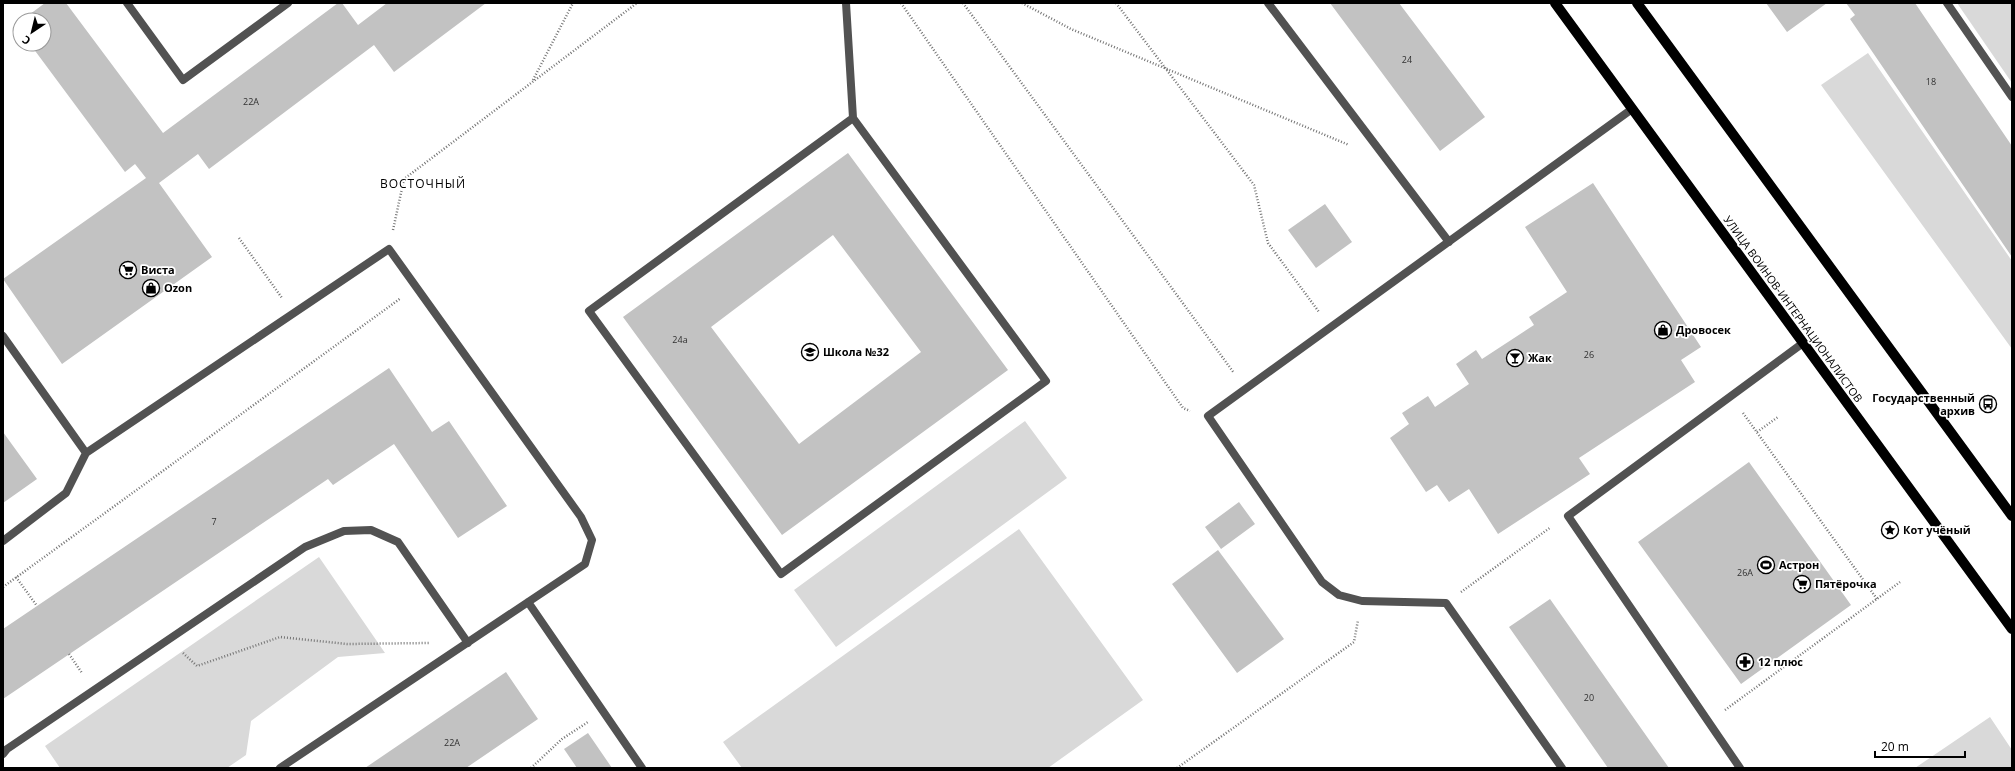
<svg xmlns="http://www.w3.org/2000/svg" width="2015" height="771" font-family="'Open Sans',sans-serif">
	<rect width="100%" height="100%" fill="#fff"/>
	<path fill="#d9d9d9" d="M1957,3h55v80z
		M1868,53l144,208v88l-191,-264z
		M1025,421l42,57 -231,169 -42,-57z
		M1019,529l124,171 -95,68h-306l-19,-26z
		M319,557l66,96 -47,4 -87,64 -5,34 -19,13h-167l-15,-22z
		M1990,717l22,33v18h-97z"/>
	<path fill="#c2c2c2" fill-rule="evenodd" d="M45,3h21l97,130 175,-130h4l16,22 29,-22h99l-92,69 -20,-27 -165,124 -11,-15 -39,29 53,74 -150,107 -59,-85 143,-101 -11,-14 -10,8 -95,-128h14v-24h-22z
		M1330,3h69l86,114 -45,34z
		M1766,3h61l-40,29z
		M1846,3h69l97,143v111l-162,-238 5,-4z
		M848,153l160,217 -226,165 -159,-218zM833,235l88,117 -122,92 -88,-117z
		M1593,183l108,164 -20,13 14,22 -116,76 11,16 -92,60 -29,-45 -20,13 -12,-17 -11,7 -36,-54 19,-14 -7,-11 26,-17 7,11 34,-23 -13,-20 20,-14 6,9 52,-34 -5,-8 38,-25 -42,-65z
		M1325,204l27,38 -36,26 -28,-38z
		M389,368l43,64 17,-11 58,85 -49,32 -64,-94 -61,41 -5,-6 -325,220v-70z
		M3,432l34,47 -34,24z
		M1749,462l102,143 -110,79 -103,-142z
		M1239,502l16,22 -34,25 -16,-22z
		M1218,550l66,89 -47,34 -65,-89z
		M1550,599l119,169h-61l-99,-141z
		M506,672l32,47 -72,49h-101z
		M588,733l24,35h-35l-13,-19z"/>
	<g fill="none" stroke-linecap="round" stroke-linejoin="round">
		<path stroke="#747474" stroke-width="2.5" stroke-dasharray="1 2" stroke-linecap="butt" d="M901,3l282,405 7,3
			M963,3l271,370
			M1022,3l49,26 278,116
			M1116,3l138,182 14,58 51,69
			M533,80l40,-77
			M393,230l11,-51 233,-176
			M239,238l43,60
			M1743,413l134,186
			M1757,432l21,-15
			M16,577l21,29
			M3,587l398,-289
			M1461,592l90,-65
			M183,653l14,13 83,-29 67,7 82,-1
			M69,654l13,19
			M1725,710l175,-128
			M531,768l31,-29 26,-17
			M1177,768l177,-126 4,-22"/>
		<path stroke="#525252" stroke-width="8" d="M127,3l56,77 105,-77
			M846,3l7,115 193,263 -265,193 -192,-263 264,-193
			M1268,3l181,239
			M1947,3l65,94
			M3,336l83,117
			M3,541l63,-48 20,-40 303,-204 192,268 11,23 -7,24 -305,204
			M528,602l114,166
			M3,754l4,-5 298,-202 39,-16 27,-1 27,12 70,101
			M1562,768l-116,-165 -84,-2 -23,-6 -17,-13 -114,-166 424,-307
			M1740,768l-172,-252 235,-173"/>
		<path stroke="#000" stroke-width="10" d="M1555,3l457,626
			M1637,3l375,513"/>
	</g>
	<defs>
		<g id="supermarket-ring" transform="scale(0.9)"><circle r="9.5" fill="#fff" stroke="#000" stroke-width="1.5"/><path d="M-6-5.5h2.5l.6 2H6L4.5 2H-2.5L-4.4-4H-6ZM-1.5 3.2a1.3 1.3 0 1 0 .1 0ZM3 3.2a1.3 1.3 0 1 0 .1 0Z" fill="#000"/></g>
		<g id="shop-ring" transform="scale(0.9)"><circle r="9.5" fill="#fff" stroke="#000" stroke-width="1.5"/><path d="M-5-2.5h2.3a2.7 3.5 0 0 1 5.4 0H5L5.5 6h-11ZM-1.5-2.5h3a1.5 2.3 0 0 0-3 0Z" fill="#000"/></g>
		<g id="school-ring" transform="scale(0.9)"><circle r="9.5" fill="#fff" stroke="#000" stroke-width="1.5"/><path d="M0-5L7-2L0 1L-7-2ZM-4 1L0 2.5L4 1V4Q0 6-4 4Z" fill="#000"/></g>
		<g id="bar-ring" transform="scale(0.9)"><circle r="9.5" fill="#fff" stroke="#000" stroke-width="1.5"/><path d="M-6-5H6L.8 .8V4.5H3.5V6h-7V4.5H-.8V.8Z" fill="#000"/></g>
		<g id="bus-ring" transform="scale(0.9)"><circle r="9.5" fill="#fff" stroke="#000" stroke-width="1.5"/><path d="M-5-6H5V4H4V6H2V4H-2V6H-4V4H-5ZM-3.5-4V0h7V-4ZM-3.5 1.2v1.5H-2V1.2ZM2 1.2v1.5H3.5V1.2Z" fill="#000"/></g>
		<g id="sight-ring" transform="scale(0.9)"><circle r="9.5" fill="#fff" stroke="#000" stroke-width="1.5"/><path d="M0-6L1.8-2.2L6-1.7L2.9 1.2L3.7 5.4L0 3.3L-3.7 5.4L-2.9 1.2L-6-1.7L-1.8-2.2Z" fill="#000"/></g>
		<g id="stadium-ring" transform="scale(0.9)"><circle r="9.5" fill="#fff" stroke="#000" stroke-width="1.5"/><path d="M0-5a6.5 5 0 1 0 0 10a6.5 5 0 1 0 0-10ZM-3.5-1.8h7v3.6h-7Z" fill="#000"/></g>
		<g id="pharmacy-ring" transform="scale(0.9)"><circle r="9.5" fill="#fff" stroke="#000" stroke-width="1.5"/><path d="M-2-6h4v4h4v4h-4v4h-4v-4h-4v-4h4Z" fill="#000"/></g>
	</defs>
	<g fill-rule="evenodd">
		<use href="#supermarket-ring" x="128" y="270"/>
		<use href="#shop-ring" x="151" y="288"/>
		<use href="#shop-ring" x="1663" y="330"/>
		<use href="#school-ring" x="810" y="352"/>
		<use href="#bar-ring" x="1515" y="358"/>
		<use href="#bus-ring" x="1988" y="404"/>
		<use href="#sight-ring" x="1890" y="530"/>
		<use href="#stadium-ring" x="1766" y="565"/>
		<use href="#supermarket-ring" x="1802" y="584"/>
		<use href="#pharmacy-ring" x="1745" y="662"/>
	</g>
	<g text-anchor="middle" stroke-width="3.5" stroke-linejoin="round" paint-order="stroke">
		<g font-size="9" fill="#303030">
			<text x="1407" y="63">24</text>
			<text x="1931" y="85">18</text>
			<text x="251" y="105">22А</text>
			<text x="680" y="343">24а</text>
			<text x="1589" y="358">26</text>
			<text x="214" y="525">7</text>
			<text x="1745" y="576">26А</text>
			<text x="1589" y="701">20</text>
			<text x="452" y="746">22А</text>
		</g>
		<g font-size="11" font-weight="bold" fill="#000" stroke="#fff" text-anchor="start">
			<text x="141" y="274">Виста</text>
			<text x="164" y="292">Ozon</text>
			<text x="1676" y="334">Дровосек</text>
			<text x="823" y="356">Школа №32</text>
			<text x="1528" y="362">Жак</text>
			<text x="1975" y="402" text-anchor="end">Государственный<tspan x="1975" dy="13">архив</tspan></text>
			<text x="1903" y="534">Кот учёный</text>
			<text x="1779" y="569">Астрон</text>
			<text x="1815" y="588">Пятёрочка</text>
			<text x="1758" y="666">12 плюс</text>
		</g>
		<g font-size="11" fill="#000" stroke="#fff">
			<text transform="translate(1793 309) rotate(54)" y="4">УЛИЦА ВОИНОВ-ИНТЕРНАЦИОНАЛИСТОВ</text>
		</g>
		<g font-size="12" letter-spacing="1" fill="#000" stroke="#fff">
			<text x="423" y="188">ВОСТОЧНЫЙ</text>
		</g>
	</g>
	<rect width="2015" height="771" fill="none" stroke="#000000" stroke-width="8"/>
	<g transform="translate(32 32) rotate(215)"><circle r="19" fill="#ffffff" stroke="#999999"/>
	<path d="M0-3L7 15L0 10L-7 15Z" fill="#000000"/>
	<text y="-6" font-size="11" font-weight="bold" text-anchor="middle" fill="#000000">С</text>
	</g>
	<path d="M1875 751v6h90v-6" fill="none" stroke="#000000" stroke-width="2"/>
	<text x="1881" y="751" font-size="12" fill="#000000" stroke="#ffffff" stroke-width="3" paint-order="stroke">20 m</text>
</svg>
